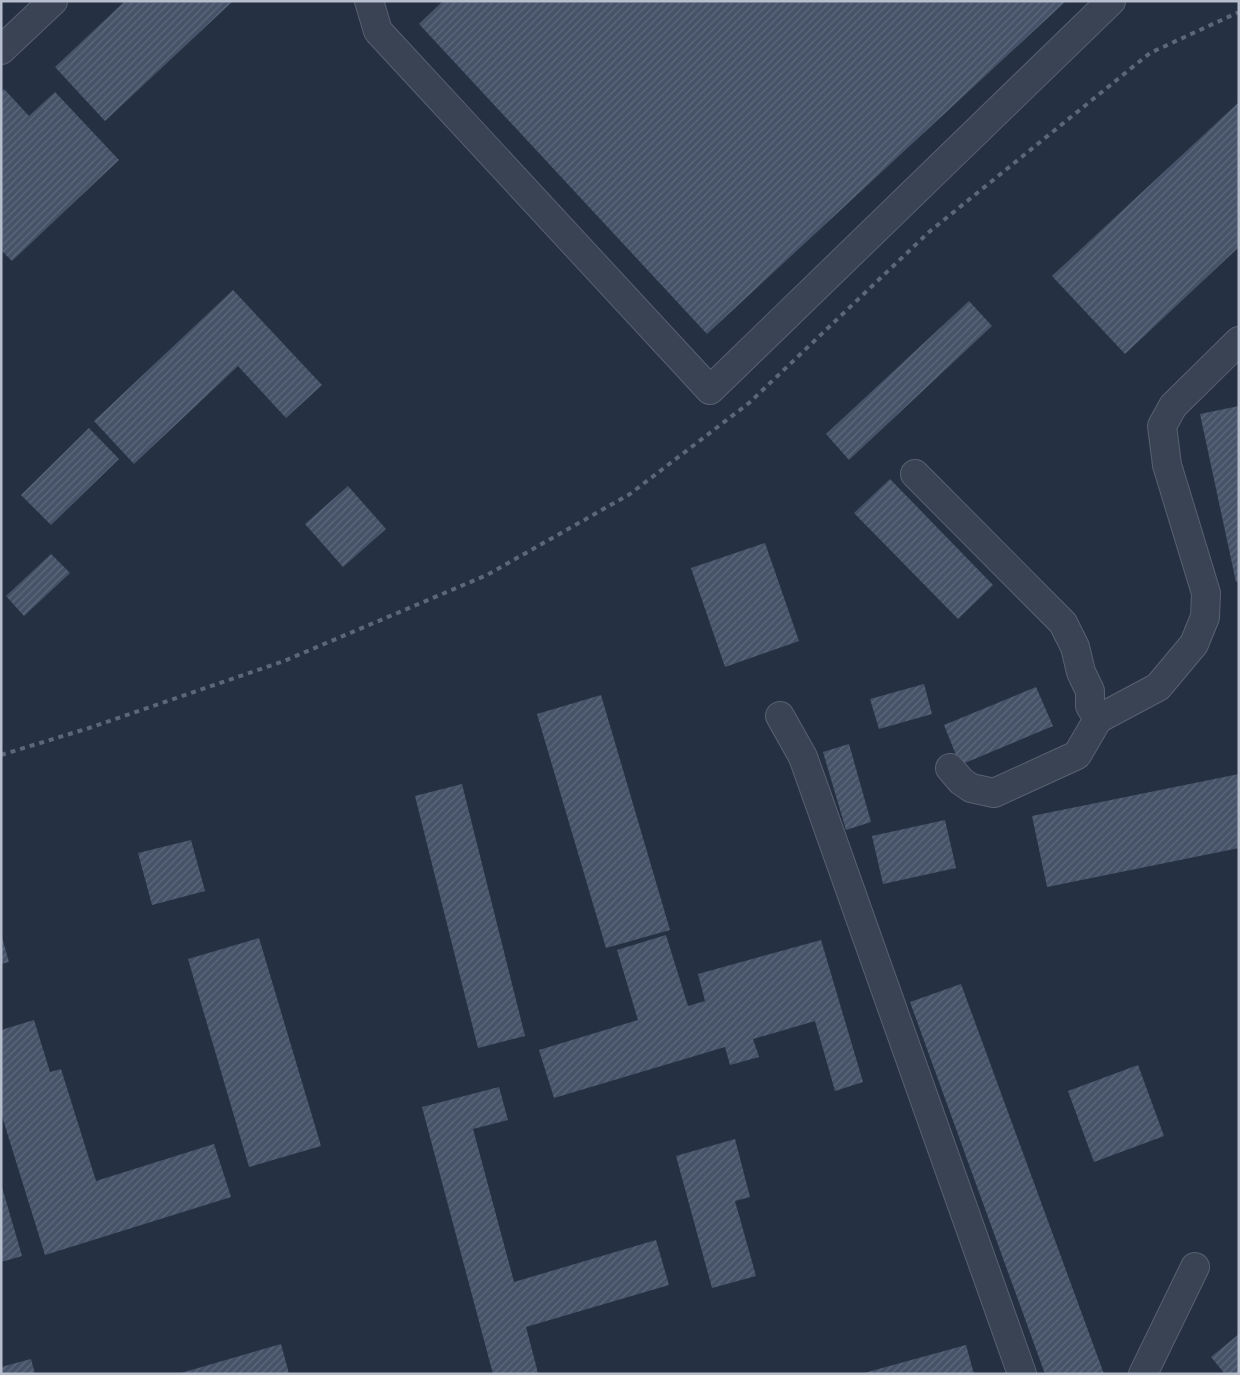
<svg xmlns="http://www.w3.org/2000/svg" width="1240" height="1375" font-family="'Sofia Sans Condensed',sans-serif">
	<defs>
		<pattern id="building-hatch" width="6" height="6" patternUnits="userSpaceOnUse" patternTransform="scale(1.25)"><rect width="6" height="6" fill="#465268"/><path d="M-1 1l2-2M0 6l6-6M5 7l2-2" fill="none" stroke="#5e697c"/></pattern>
	</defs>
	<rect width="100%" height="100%" fill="#253143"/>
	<path fill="url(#building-hatch)" d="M125,1h108l-128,120 -50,-54z
		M443,1h623l-359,333 -288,-310z
		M4,89l25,27 26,-24 64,68 -107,101 -11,-11v-158z
		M1239,102v145l-114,107 -73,-78z
		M233,290l89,95 -36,33 -48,-52 -104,98 -40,-43z
		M969,301l23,25 -143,134 -23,-26z
		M1239,406v175l-3,1 -36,-168z
		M89,428l30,31 -68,66 -30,-30z
		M890,479l103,106 -35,34 -104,-106z
		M348,486l38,43 -43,38 -38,-43z
		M765,543l34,98 -74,26 -34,-99z
		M51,554l19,19 -46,43 -18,-20z
		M924,684l8,30 -53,15 -9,-30z
		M1036,687l17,39 -93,39 -16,-40z
		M601,695l69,235 -64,18 -69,-234z
		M849,744l22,78 -25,8 -23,-78z
		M1239,774v74l-192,39 -15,-71z
		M462,784l63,252 -47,12 -63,-252z
		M945,820l11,48 -73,16 -11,-48z
		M191,840l14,51 -53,14 -14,-52z
		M1,934l8,28 -8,2z
		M666,935l22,71 17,-5 -7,-27 123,-34 42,142 -28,9 -20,-70 -62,18 6,18 -29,8 -5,-18 -171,51 -15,-48 99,-30 -21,-70z
		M259,938l62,208 -72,21 -61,-208z
		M961,984l143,390h-59l-135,-372z
		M34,1020l16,52 11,-3 35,112 118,-37 17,53 -186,58 -44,-142v-83z
		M1138,1065l26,71 -70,26 -26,-71z
		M499,1087l9,33 -35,9 41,153 142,-42 13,45 -143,42 12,46 -4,1h-41l-71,-267z
		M735,1139l15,58 -15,4 21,75 -44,12 -36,-132z
		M2,1187l20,69 -21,6v-74z
		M1239,1334v40h-14l-14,-17z
		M281,1344l8,30h-108v-1z
		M966,1345l8,29h-110v-1z
		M31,1359l4,15h-34v-7z"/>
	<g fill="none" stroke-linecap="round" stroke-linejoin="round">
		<g stroke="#586170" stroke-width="30">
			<path id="minor" d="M369,1l9,30 332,359 401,-389
				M1,50l52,-49
				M915,474l148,149 12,24 6,25 9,19v15l8,13
				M780,716l23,41 219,617
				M950,768l11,13 10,7 23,5 83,-38 21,-36 60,-32 36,-43 11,-27 1,-24 -39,-128 -5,-39 11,-20 66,-65
				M1143,1374l52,-107"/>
		</g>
		<use href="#minor" stroke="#394353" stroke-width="28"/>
		<path stroke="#5b677a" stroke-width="4" stroke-dasharray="5 5" stroke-linecap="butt" d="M1,755l88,-27 195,-67 203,-86 143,-81 119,-91 180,-171 221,-179 89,-41"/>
	</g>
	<rect width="1240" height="1375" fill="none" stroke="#b7becd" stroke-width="5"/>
</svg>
